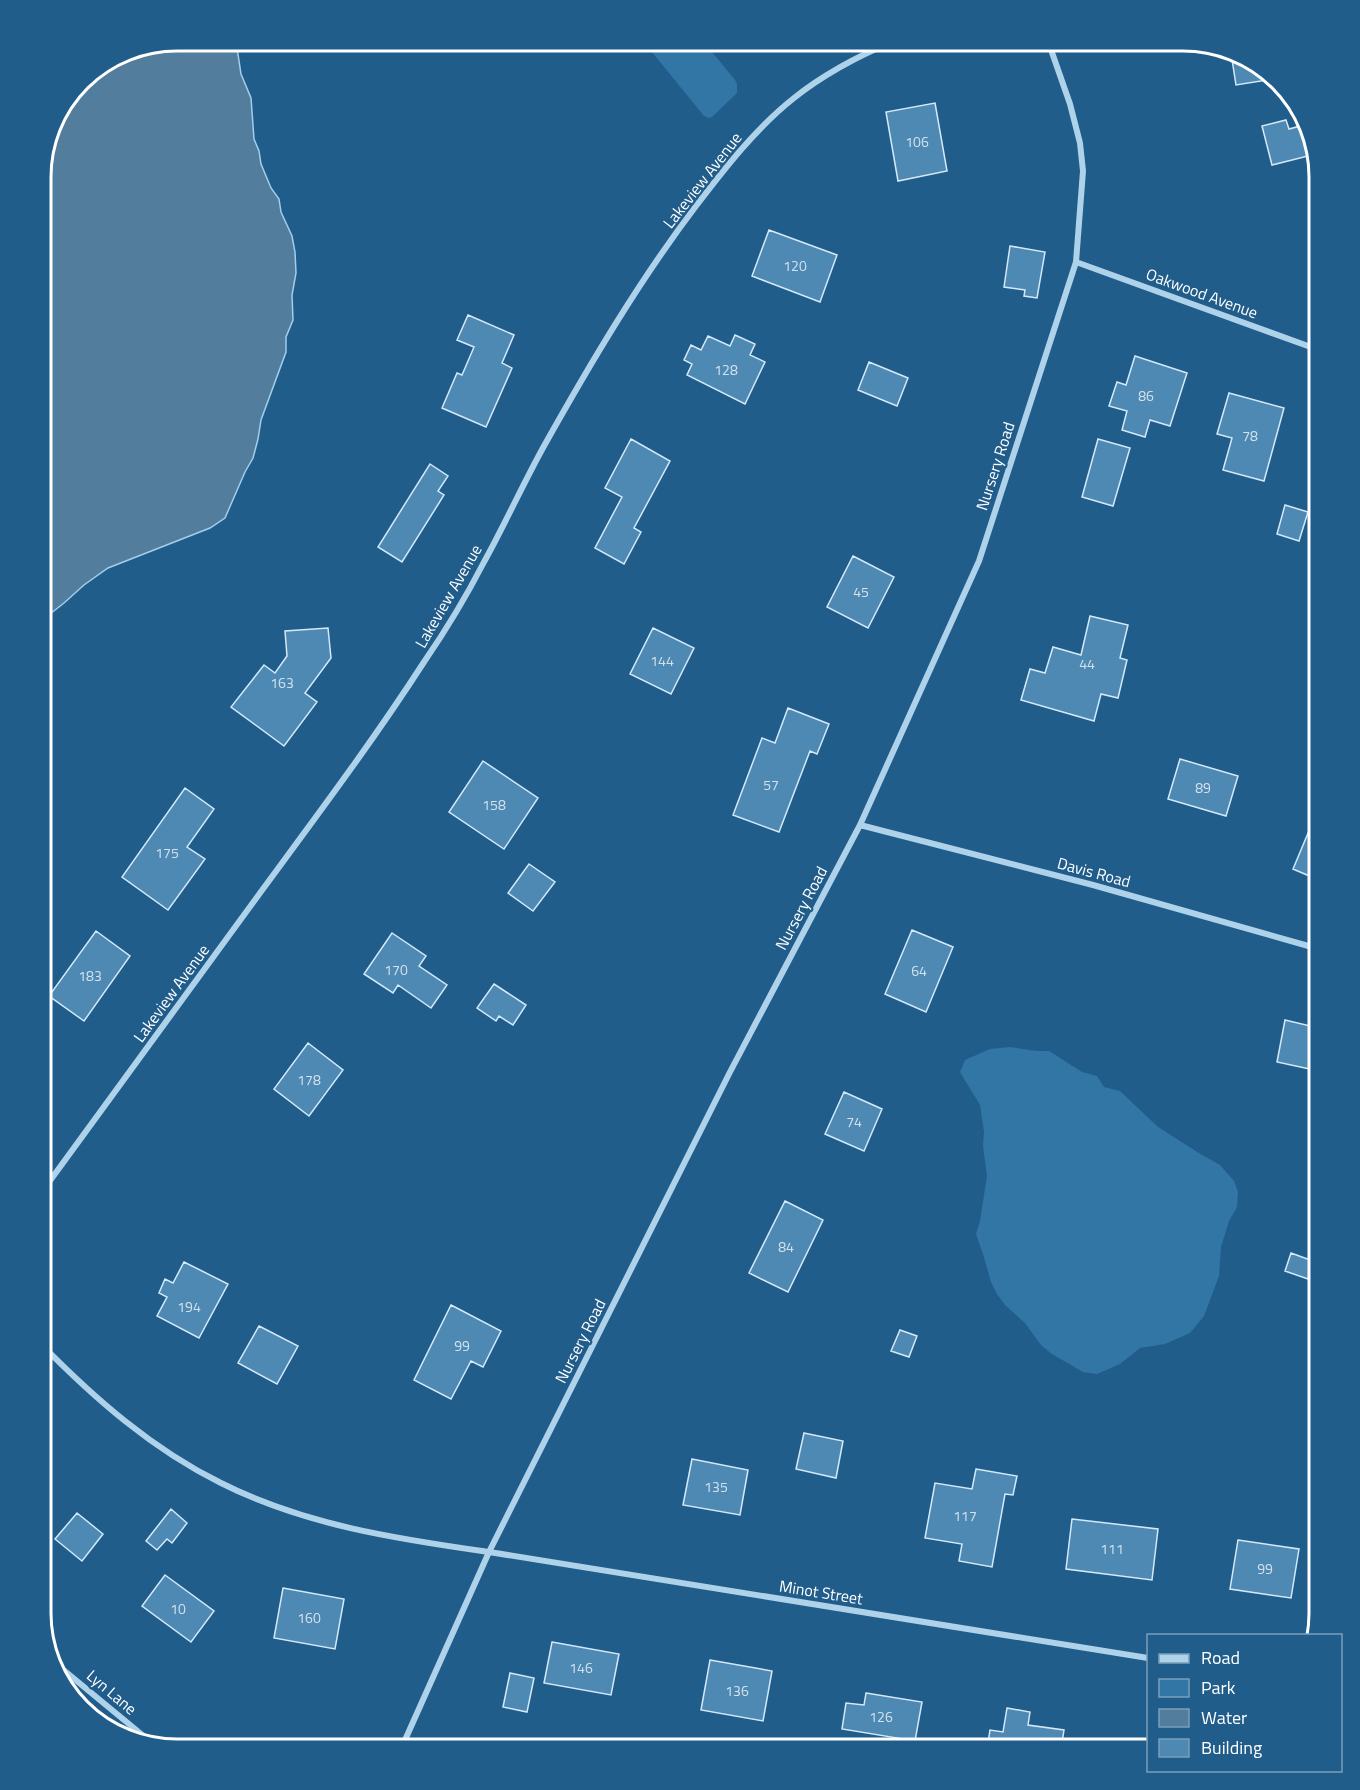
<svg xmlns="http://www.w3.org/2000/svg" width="1360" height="1790" font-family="'Titillium Web',sans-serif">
	<rect width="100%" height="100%" fill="#215d8b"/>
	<path fill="#3276a6" d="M643,41h60l32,39 2,4v9l-25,24 -3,1 -5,-2z
		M1010,1047l26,4h13l33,21 15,4 7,11 16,4 38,36 44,28 18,10 14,16 4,11 -1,15 -8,14 -8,26 -2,29 -15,40 -14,17 -25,11 -25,4 -20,16 -23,10 -14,-2 -31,-18 -11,-9 -16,-22 -20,-18 -8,-11 -6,-12 -7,-25 -8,-23 4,-13 7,-45 -4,-30 1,-14 -4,-27 -20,-33 5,-12 25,-11z"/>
	<path fill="#527d9c" stroke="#a2ceec" stroke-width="1.5" d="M177,41h59l5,33 10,24 3,41 5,12 2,13 10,24 8,11 2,13 11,24 3,16 1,21 -4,22 1,25 -7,17v15l-25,68 -3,19 -5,19 -8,14 -20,46 -15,10 -102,40 -24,17 -20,18 -23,18v-453l14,-52 32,-41 38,-24z"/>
	<path fill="#4e89b4" stroke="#d3e9f8" stroke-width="1.5" d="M1231,53l21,6 21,20 -37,6z
		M935,103l12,68 -49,10 -12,-69z
		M1286,120l3,9 15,-4 8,30 -40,10 -10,-39z
		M769,230l68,25 -17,47 -68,-26z
		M1010,246l35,6 -8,46 -13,-2 1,-6 -21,-3z
		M468,315l46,20 -12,28 10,5 -26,59 -44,-19 15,-35 5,2 12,-28 -17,-7z
		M735,335l20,9 -5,11 15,7 -20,42 -58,-29 5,-11 -8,-4 7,-15 10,5 7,-14 22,10z
		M1135,356l52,17 -17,53 -20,-6 -5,17 -23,-7 5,-19 -18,-5 8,-24 9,3z
		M869,362l39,16 -11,28 -39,-16z
		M1229,393l55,15 -20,73 -41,-11 9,-32 -15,-4z
		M631,439l39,22 -36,67 7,4 -17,32 -29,-16 27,-51 -17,-9z
		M1098,439l32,9 -17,58 -31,-9z
		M430,464l18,12 -10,15 6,4 -42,67 -24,-15z
		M1285,505l23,7 -9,29 -22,-7z
		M853,556l41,21 -26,51 -41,-21z
		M1090,616l38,9 -8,33 7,2 -9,38 -17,-4 -7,27 -73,-21 9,-31 15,4 8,-26 28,8z
		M328,628l3,30 -26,35 12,9 -33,44 -53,-39 33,-42 11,8 12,-17 -2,-25z
		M653,628l41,20 -23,46 -41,-20z
		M788,708l41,16 -12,30 -7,-3 -31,81 -46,-17 29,-77 13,5z
		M1180,759l58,17 -12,40 -58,-17z
		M483,761l55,37 -34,51 -55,-37z
		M185,788l29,21 -27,38 18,12 -37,51 -46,-33z
		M1311,826l8,3v51l-26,-11z
		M529,864l26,18 -22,29 -25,-18z
		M912,930l41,17 -27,65 -41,-18z
		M96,931l34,25 -46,65 -35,-25z
		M392,933l34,23 -7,10 28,19 -16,23 -33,-23 -5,8 -29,-19z
		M494,984l32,21 -13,20 -14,-9 -3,5 -19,-13z
		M1285,1020l34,8v43l-42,-9z
		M308,1043l35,27 -34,46 -35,-27z
		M844,1092l38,17 -18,42 -39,-17z
		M785,1201l38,19 -35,72 -39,-19z
		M1291,1253l22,8 -5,18 -23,-8z
		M184,1262l44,22 -29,54 -42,-22 10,-19 -8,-4 6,-14 8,4z
		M451,1305l50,26 -18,36 -12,-6 -20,38 -37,-19z
		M259,1326l39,20 -21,38 -39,-21z
		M900,1330l17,6 -8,21 -18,-6z
		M804,1433l39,8 -7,37 -40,-9z
		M692,1459l56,11 -8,45 -57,-10z
		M976,1469l41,7 -4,19 -8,-1 -13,73 -33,-6 3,-17 -37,-6 10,-55 37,6z
		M171,1509l16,14 -15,20 -5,-4 -10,11 -11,-9z
		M77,1513l26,21 -21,27 -27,-22z
		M1072,1519l86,10 -6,51 -86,-11z
		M1238,1540l61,9 -8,49 -61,-9z
		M165,1575l49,36 -23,31 -49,-36z
		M283,1588l61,11 -9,50 -61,-11z
		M552,1642l67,12 -8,41 -67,-12z
		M710,1660l62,11 -9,50 -62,-11z
		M510,1673l24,5 -7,34 -24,-5z
		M866,1693l56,9 -7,39 -73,-12 4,-26 18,2z
		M1007,1708l23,4 -2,13 36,5 -3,19h-74l3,-19 13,2z"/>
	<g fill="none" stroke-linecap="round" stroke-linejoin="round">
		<path stroke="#afd2eb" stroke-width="6" d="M1076,262l243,88
			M860,825l233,60 226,64
			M41,1193c73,-100 146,-200 219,-300 56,-76 113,-152 164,-231 22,-32 42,-65 60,-100 21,-38 39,-78 60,-116 46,-82 95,-165 152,-240 29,-38 60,-78 98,-108 30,-24 64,-42 100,-57
			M41,1344c53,54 111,105 180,139 83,42 176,56 268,69l659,106
			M55,1663l97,80
			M401,1749l88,-197 241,-480 130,-247 119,-264 97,-299 7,-91 -3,-28 -10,-39 -22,-63"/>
	</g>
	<g text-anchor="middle" stroke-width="4.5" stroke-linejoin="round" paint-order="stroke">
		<g font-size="14" fill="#d3e2ec">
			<text x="917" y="147">106</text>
			<text x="795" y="271">120</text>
			<text x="726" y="375">128</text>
			<text x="1146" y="401">86</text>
			<text x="1250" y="441">78</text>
			<text x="861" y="597">45</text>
			<text x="662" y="666">144</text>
			<text x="1087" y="669">44</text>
			<text x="282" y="688">163</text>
			<text x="771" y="790">57</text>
			<text x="1203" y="793">89</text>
			<text x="494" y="810">158</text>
			<text x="167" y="858">175</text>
			<text x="396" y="975">170</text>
			<text x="919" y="976">64</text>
			<text x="90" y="981">183</text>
			<text x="309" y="1085">178</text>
			<text x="854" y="1127">74</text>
			<text x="786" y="1252">84</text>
			<text x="189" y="1312">194</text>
			<text x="462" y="1351">99</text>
			<text x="716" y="1492">135</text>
			<text x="965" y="1521">117</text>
			<text x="1112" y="1554">111</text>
			<text x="1265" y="1574">99</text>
			<text x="178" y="1614">10</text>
			<text x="309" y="1623">160</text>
			<text x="581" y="1673">146</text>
			<text x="737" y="1696">136</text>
			<text x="881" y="1722">126</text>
		</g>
		<g font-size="16" fill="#fff" stroke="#215d8b">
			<text transform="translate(702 180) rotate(-52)" y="6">Lakeview Avenue</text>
			<text transform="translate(1202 293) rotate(20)" y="6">Oakwood Avenue</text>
			<text transform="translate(995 466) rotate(-72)" y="6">Nursery Road</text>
			<text transform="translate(448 596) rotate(-60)" y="6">Lakeview Avenue</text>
			<text transform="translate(1094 872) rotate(15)" y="6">Davis Road</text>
			<text transform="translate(801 908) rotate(-62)" y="6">Nursery Road</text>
			<text transform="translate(171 993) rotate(-54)" y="6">Lakeview Avenue</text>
			<text transform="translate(580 1341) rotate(-63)" y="6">Nursery Road</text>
			<text transform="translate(821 1592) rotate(9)" y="6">Minot Street</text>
			<text transform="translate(112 1692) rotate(40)" y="6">Lyn Lane</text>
		</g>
	</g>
	<path d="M0 0H1360V1790H0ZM177 51H1183A126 126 0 0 1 1309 177V1613A126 126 0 0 1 1183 1739H177A126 126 0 0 1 51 1613V177A126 126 0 0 1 177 51Z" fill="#215d8b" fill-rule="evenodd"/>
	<path fill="none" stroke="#fff" stroke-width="3" d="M177 51H1183A126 126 0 0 1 1309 177V1613A126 126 0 0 1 1183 1739H177A126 126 0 0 1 51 1613V177A126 126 0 0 1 177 51Z"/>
	<rect x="1147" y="1634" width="195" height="138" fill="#215d8b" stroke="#7a9eb9" stroke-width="1.5"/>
	<rect x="1159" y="1654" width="30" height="9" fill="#afd2eb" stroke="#7a9eb9" stroke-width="1.5"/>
	<text x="1201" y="1664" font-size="18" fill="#ffffff">Road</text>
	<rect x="1159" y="1679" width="30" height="18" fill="#3276a6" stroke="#7a9eb9" stroke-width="1.5"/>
	<text x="1201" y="1694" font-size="18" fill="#ffffff">Park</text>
	<rect x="1159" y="1709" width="30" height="18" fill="#527d9c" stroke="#7a9eb9" stroke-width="1.5"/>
	<text x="1201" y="1724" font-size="18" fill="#ffffff">Water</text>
	<rect x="1159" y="1739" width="30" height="18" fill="#4e89b4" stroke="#7a9eb9" stroke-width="1.5"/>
	<text x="1201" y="1754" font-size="18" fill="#ffffff">Building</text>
</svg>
